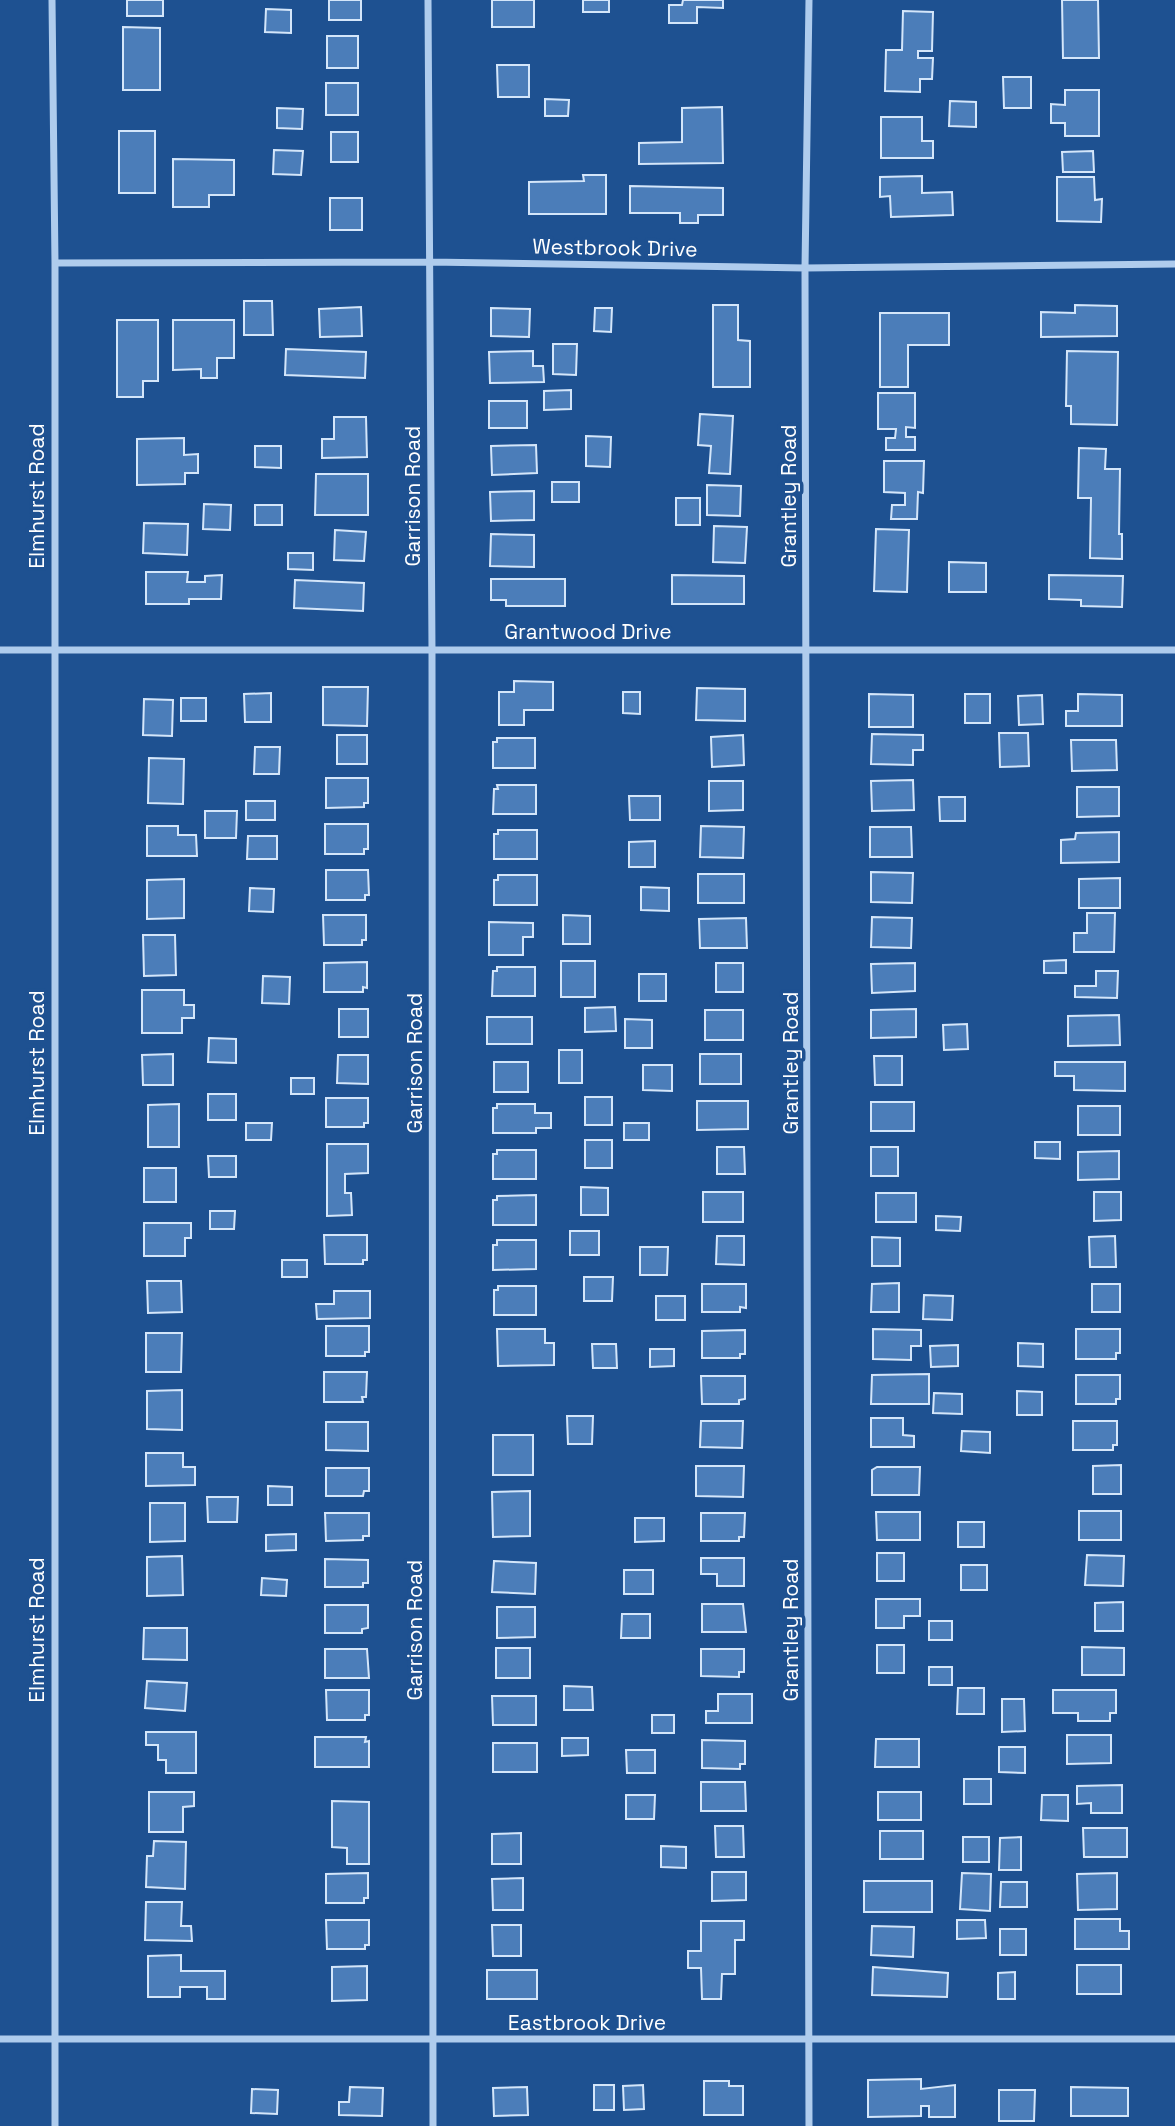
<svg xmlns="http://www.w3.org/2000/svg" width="1175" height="2126" font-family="'Space Grotesk',sans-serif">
	<rect width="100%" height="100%" fill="#1e5191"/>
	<path fill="#4b7db9" stroke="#d4e6fa" stroke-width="2" d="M127,0h36v16h-36z
		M329,0h32v20h-32z
		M492,0h42v27h-42z
		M583,0h26v12h-26z
		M683,0h40v8l-26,-1v16h-28v-18h13z
		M1062,0h36l1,58h-36z
		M266,9l25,1v23l-26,-1z
		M903,11l30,1 -1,39h-14v7h15l-1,21h-12v13l-35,-1 1,-41h16z
		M123,27l37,1v62h-37z
		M327,36h31v32h-31z
		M497,65h32v32h-31z
		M1003,77h28v31h-27z
		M326,83h32v32h-32z
		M1065,90h34v46h-34v-13h-14v-19l14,1z
		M545,99l24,1 -1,16h-23z
		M950,101l26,1v25l-27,-1z
		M722,107l1,56 -84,1v-21l43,-1v-34z
		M277,108l26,1 -1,20 -25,-1z
		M881,117h41v24h11v17h-52z
		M119,131h36v62h-36z
		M331,132h27v30h-27z
		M274,150l29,1 -2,24 -28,-1z
		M1093,151l1,21h-31l-1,-20z
		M173,159l61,1v35h-25v12h-36z
		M583,175h23v39h-77v-32l55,-1z
		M922,176v17l30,-1 1,23 -62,2 -1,-21 -10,1v-20z
		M1057,177h37l1,23 7,-1 -1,23 -44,-1z
		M630,186l93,2v27h-25v8h-18v-10h-50z
		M330,198h32v32h-32z
		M244,301h28l1,34h-29z
		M713,305h25v35l12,1v46h-37z
		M1075,305l42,1v30l-76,1v-25l34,1z
		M361,307l1,29 -42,1 -1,-28z
		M491,308l39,1 -1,28 -38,-1z
		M595,308h17l-1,24 -17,-1z
		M880,313h69v32h-41v42h-28z
		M117,320h41v61h-15v16h-26z
		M173,320h61v38h-17v20h-16v-9l-28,1z
		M553,344h24l-1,31 -23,-1z
		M286,349l80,3 -1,26 -80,-3z
		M533,351v15h10l1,16 -54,1 -1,-31z
		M1067,351l51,1 -1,73 -46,-1v-18h-5z
		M571,390v19l-27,1v-19z
		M878,393h37v35l-9,-1v10h9v13h-29v-12h9l1,-9h-18z
		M489,401h38v27h-38z
		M700,414l33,2 -3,58 -21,-1 2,-27 -13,-1z
		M334,417h32l1,40 -45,1v-19h12z
		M586,436l25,1 -1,30 -24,-1z
		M184,438v17l14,-1v19h-13v11l-48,1v-46z
		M536,445l1,28 -45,2 -1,-29z
		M255,446h26v22l-26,-1z
		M1079,448l27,1 -1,20h15l-1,65h3v25l-32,-1 1,-60h-13z
		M884,461h40l-1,32 -5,-1 -1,27h-26l1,-14h13v-12l-21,-1z
		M316,474h52v41h-53z
		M552,482h27v20h-27z
		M707,485l34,1 -1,30 -33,-1z
		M534,491v29l-43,1 -1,-29z
		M676,498h24v27h-24z
		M204,504l27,1 -1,25 -27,-1z
		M255,505h27v20h-27z
		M144,523l44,1 -1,31 -44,-2z
		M714,526l33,1 -2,36 -32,-1z
		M876,529l33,1 -2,62 -33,-1z
		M335,530l31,2 -2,29 -30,-1z
		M491,534l43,1v32l-44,-1z
		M288,553h25v17l-25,-1z
		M949,562l37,1v29h-37z
		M146,572h42l-1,10h18v-6l17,-1 -1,24h-32v5h-43z
		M672,575l72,1v28h-72z
		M1049,575l74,1 -1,31 -41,-1v-6l-32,-1z
		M491,579h74v27h-59v-6h-15z
		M295,580l69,3 -1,28 -69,-3z
		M514,681l39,1v28h-29v15h-25v-33h15z
		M323,687h45l-1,39 -44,-1z
		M697,688l48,1v32l-49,-1z
		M623,692h17v22l-17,-1z
		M271,693v29h-26l-1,-28z
		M869,694l44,1v32h-44z
		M965,694h25v29h-25z
		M1078,694l44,1v31h-56v-15h12z
		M1042,695l1,29 -24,1 -1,-29z
		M181,698h25v23h-25z
		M144,699l29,1 -1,36 -29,-1z
		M999,733h29l1,33 -29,1z
		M872,734l51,1v15h-10v15l-42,-1z
		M337,735h30v29h-30z
		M743,735l1,30 -32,2 -1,-30z
		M497,738h38v30h-42v-26h4z
		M1071,740h45l1,30 -45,1z
		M255,747h25l-1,27h-25z
		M149,758l35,1 -1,45 -35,-1z
		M326,778h42v25h-4v4l-38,1z
		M913,780l1,30 -42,1 -1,-30z
		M709,781h34v29l-34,1z
		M497,785h39v29h-43l1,-25h4z
		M1077,787h42v29l-42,1z
		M629,796h31v24h-30z
		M939,797h26v24h-25z
		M246,801h29v19h-29z
		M205,811h32l-1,27h-31z
		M325,824h43v25h-4v5h-39z
		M147,826h31v9h18l1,21h-50z
		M701,826l43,1 -1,31 -43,-1z
		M870,827h41l1,30h-42z
		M498,830h39v29h-43v-25h4z
		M1119,832v30l-58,1v-23l14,-1 1,-6z
		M248,836h29v23h-30z
		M655,841v26h-26v-25z
		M326,870h42l1,25h-4v5h-39z
		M871,872l42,1 -1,30 -41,-1z
		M698,874h46v29h-46z
		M498,875h39v30h-43v-25h4z
		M1120,878v30h-41v-29z
		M184,879v39l-37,1v-39z
		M641,887l28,1v23l-28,-1z
		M250,888l24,1 -1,23 -24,-1z
		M1087,913h28l-1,39h-40v-19h13z
		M323,915h43v25h-4v5h-38z
		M563,915l27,1v28h-27z
		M872,917l40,1 -1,30 -40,-1z
		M746,918l1,30h-47l-1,-29z
		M489,922l44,1v14h-10v18h-34z
		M143,935h32l1,40 -32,1z
		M1066,960v13h-22v-12z
		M561,961h34v36h-34z
		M367,962v26l-4,-1v5h-39v-29z
		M716,963h27v29h-27z
		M915,963v28l-43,2 -1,-29z
		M497,967h38v29h-43l1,-25h4z
		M1096,971h22l-1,27 -42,-1v-11h21z
		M639,974h27v27h-27z
		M263,976l27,1 -1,27 -27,-1z
		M142,990h42v15h10v13h-12v15h-40z
		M615,1007l1,24 -31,1v-24z
		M339,1009h29v28h-29z
		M916,1009v28l-45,1v-28z
		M705,1010h38v30h-38z
		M1119,1015l1,30 -52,1v-30z
		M487,1017h45v27h-45z
		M625,1019l27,1v28h-27z
		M967,1024l1,25 -24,1 -1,-25z
		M209,1038l27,1v24l-28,-1z
		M559,1050h23v33h-23z
		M173,1054v31h-30l-1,-30z
		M700,1054h41v30h-41z
		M338,1055h30v29l-31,-1z
		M874,1056h28v29h-27z
		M494,1062h34v30h-34z
		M1055,1062h70v29l-51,-1v-14h-19z
		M643,1065h29v26l-29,-1z
		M291,1078h23v16h-23z
		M208,1094h28v26h-28z
		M585,1097h27v28h-27z
		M326,1098h42v25h-4v4h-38z
		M697,1101h51v28l-51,1z
		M871,1102h43v29h-43z
		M179,1104v43h-31v-42z
		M497,1104h38v9h16v15h-15v5h-43v-25h4z
		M1078,1106h42v29h-42z
		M246,1123h26l-1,17h-25z
		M624,1123h25v17h-25z
		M585,1140h27v28h-27z
		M1035,1142h25v17l-25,-1z
		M327,1144h41v29l-23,1v19h6l1,22 -25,1z
		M717,1147h27l1,27h-28z
		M871,1147h27v29h-27z
		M497,1150h39v29h-43v-25h4z
		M1119,1151v28l-41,1v-28z
		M208,1156h28v21h-27z
		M144,1168h32v34h-32z
		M581,1187l27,1v27h-27z
		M703,1192h40v30h-40z
		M1094,1192h27v28l-27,1z
		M876,1193h40v29h-40z
		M536,1195v30h-43v-25h4v-4z
		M210,1211h25l-1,18h-24z
		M936,1216l25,1 -1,14 -24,-1z
		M144,1223h47v15h-6v18h-41z
		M570,1231h29v24h-29z
		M324,1235h43v25h-4v4h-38z
		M717,1236h27v29l-28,-1z
		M1115,1236l1,31h-26l-1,-30z
		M872,1237l28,1v28h-28z
		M497,1240h39v29l-43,1v-25h4z
		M640,1247h28l-1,28h-27z
		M282,1260h25v17h-25z
		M584,1277h29l-1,24h-28z
		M147,1281h34l1,31 -34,1z
		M899,1283v29h-28l1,-28z
		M702,1284h44v24l-6,-1v5h-38z
		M1092,1284h28v28h-28z
		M498,1286h38v29h-42v-25h4z
		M334,1291h36v27l-53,1 -1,-15h18z
		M924,1295l29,1 -1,24 -29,-1z
		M656,1296h29v24h-29z
		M326,1326h43v26h-4v4h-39z
		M497,1329h48v14h9v22l-56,1z
		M873,1329l48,1v16h-10v14l-38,-1z
		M1076,1329h44v24h-4v6h-40z
		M745,1330v24h-5v4h-38v-27z
		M146,1333h36l-1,39h-35z
		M1018,1343l25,1v23l-25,-1z
		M592,1344h24l1,24h-24z
		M958,1345v21l-27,1 -1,-21z
		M650,1349h24v17l-24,1z
		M324,1372h43l-1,25h-4l1,5h-39z
		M929,1374v30h-58l1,-29z
		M1076,1375h44v24h-4v5h-40z
		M701,1376h44v23l-6,1v4h-37z
		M182,1390v40l-35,-1v-38z
		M1017,1391l25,1v23h-25z
		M934,1393l28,1v20l-29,-1z
		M567,1416h26l-1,28h-24z
		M871,1418h32v17l11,1v11h-43z
		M701,1421h42l-1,27 -42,-1z
		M1073,1421h44v24h-4v5h-40z
		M326,1422h42v29l-42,-1z
		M962,1431l28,1v21l-29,-2z
		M493,1435h40v40h-40z
		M146,1453h37v14h12v18l-49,1z
		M1121,1465v29h-28v-28z
		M696,1466h48l-1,31 -47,-1z
		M877,1467h43l-1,28h-47v-25z
		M326,1468h43v23h-5l-1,5h-37z
		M268,1486l24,1v18h-24z
		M530,1491v45l-37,1 -1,-45z
		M207,1497h31l-1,25h-29z
		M150,1503h35v38l-35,1z
		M1079,1511h42v29h-42z
		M876,1512h44v28h-43z
		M325,1513h44v23h-6v4l-37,1z
		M701,1513h44l-1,24h-5v4h-38z
		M635,1518h29v23l-29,1z
		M958,1522h26v25h-26z
		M296,1534v16l-30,1v-16z
		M877,1553h27v28h-27z
		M1087,1555l37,1 -1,30 -38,-1z
		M182,1556l1,39 -36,1v-39z
		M701,1558h43v28h-27v-12h-16z
		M325,1559l43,1v23h-5v4h-38z
		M494,1561l42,2 -1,31 -43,-2z
		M961,1565h26v25h-26z
		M624,1570h29v24h-29z
		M262,1578l25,2 -1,16 -25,-1z
		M876,1599h44v17h-16v12h-28z
		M1123,1602v29h-28v-28z
		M702,1604h41l3,28h-44z
		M325,1605h43v23l-6,1v4h-37z
		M497,1607h38v30l-38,1z
		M622,1614h28v24h-29z
		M929,1621h23v19h-23z
		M144,1628h43v32l-44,-1z
		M877,1645h27v28h-27z
		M1082,1647l42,1v27h-42z
		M496,1648h34v30h-34z
		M325,1649h42l2,29h-44z
		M701,1649h43v23h-5v5l-38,-1z
		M929,1667h23v18h-23z
		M147,1681l40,2 -2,28 -40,-3z
		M564,1686l28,1 1,23h-29z
		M958,1688h26v26h-27z
		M326,1690h43v25h-4v5h-38z
		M1053,1690h63v23h-6v8h-32v-8h-25z
		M718,1694h34v29h-46v-12h12z
		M492,1696h44v29h-43z
		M1002,1699h22l1,32 -23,1z
		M652,1715h22v18h-22z
		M146,1732h50v41h-30v-13h-8v-15h-12z
		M1067,1735h44v28l-44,1z
		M315,1737h51l-1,5 4,-1v26h-54z
		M562,1738h26v17l-26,1z
		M876,1739h43v28h-44z
		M702,1740l43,1v23h-5v5l-38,-1z
		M493,1743h44v29h-44z
		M999,1747h26v26l-26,-1z
		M626,1750h29v23h-28z
		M964,1779h27v25h-27z
		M701,1782h44l1,29h-45z
		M1122,1785v28h-31v-10l-14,1v-18z
		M149,1792h45v14l-11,1v25h-34z
		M878,1792h43v28h-43z
		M626,1795h29l-1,24h-28z
		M1042,1795h26v26l-27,-1z
		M332,1801l37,1v62h-22v-16l-15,-1z
		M715,1826h28l1,31h-28z
		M1083,1828h44v29h-43z
		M880,1831h43v28h-43z
		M521,1833v31h-29v-30z
		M963,1837h26v25h-26z
		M1021,1837v33h-22l1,-32z
		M154,1841l32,1 -1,47 -39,-2 1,-31h6z
		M661,1846l25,1v21l-25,-1z
		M712,1872h34v28l-34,1z
		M368,1873v25h-4v5h-38v-29z
		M962,1873l29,1 -1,37 -30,-2z
		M1117,1873v36l-39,1 -1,-36z
		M523,1878v32h-30l-1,-31z
		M864,1881h68v31h-68z
		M1001,1882h26v25h-27z
		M146,1902h36l-1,24h10l1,15 -47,-1z
		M1075,1919h45v12h9v18h-54z
		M326,1920h43v25h-4v4h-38z
		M957,1920h28l1,18 -29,1z
		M701,1921h43v19h-9v34h-13l-1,25h-19l-1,-31h-13v-17h13z
		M492,1925h29v31h-28z
		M872,1926l42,1 -1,30 -42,-2z
		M1000,1929h26v26h-26z
		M181,1955v16h44v28h-18v-12h-27v10h-32v-41z
		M1077,1965h44v29h-44z
		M367,1966v34l-35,1v-34z
		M873,1967l75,6 -1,24 -75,-2z
		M487,1970h50v29h-50z
		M1015,1972v27h-17v-26z
		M921,2079v10l34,-4v32h-26v-11h-8v10l-53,1v-37z
		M704,2081h25v5h14v29h-39z
		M594,2085h20v25h-20z
		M643,2085l1,24 -20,1 -1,-24z
		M350,2087l33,1 -1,28 -43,-1v-13h10z
		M527,2087l1,28 -34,1 -1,-28z
		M1071,2087l57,1v28h-57z
		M252,2089l26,1 -1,24 -26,-1z
		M999,2090h36l-1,31h-35z"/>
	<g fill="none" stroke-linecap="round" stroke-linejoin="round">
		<path stroke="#afcced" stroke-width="7" d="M52,0l3,263v1863
			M428,0l4,650 1,1476
			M809,0l-4,268 4,1858
			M55,263l375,-1 375,6 370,-4
			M0,650h1175
			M0,2039h1175"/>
	</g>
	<g text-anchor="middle" stroke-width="7" stroke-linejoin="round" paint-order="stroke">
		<g font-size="21" fill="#fff" stroke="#1e5191">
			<text transform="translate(615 248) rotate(1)" y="7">Westbrook Drive</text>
			<text transform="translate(37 496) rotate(-90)" y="7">Elmhurst Road</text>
			<text transform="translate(413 496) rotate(-90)" y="7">Garrison Road</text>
			<text transform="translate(789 496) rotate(-90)" y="7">Grantley Road</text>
			<text x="588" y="639">Grantwood Drive</text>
			<text transform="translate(37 1063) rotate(-90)" y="7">Elmhurst Road</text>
			<text transform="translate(415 1063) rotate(-90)" y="7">Garrison Road</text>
			<text transform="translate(791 1063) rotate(-90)" y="7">Grantley Road</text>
			<text transform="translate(37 1630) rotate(-90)" y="7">Elmhurst Road</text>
			<text transform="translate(415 1630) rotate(-90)" y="7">Garrison Road</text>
			<text transform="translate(791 1630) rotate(-90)" y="7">Grantley Road</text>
			<text x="587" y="2030">Eastbrook Drive</text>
		</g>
	</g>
</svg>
